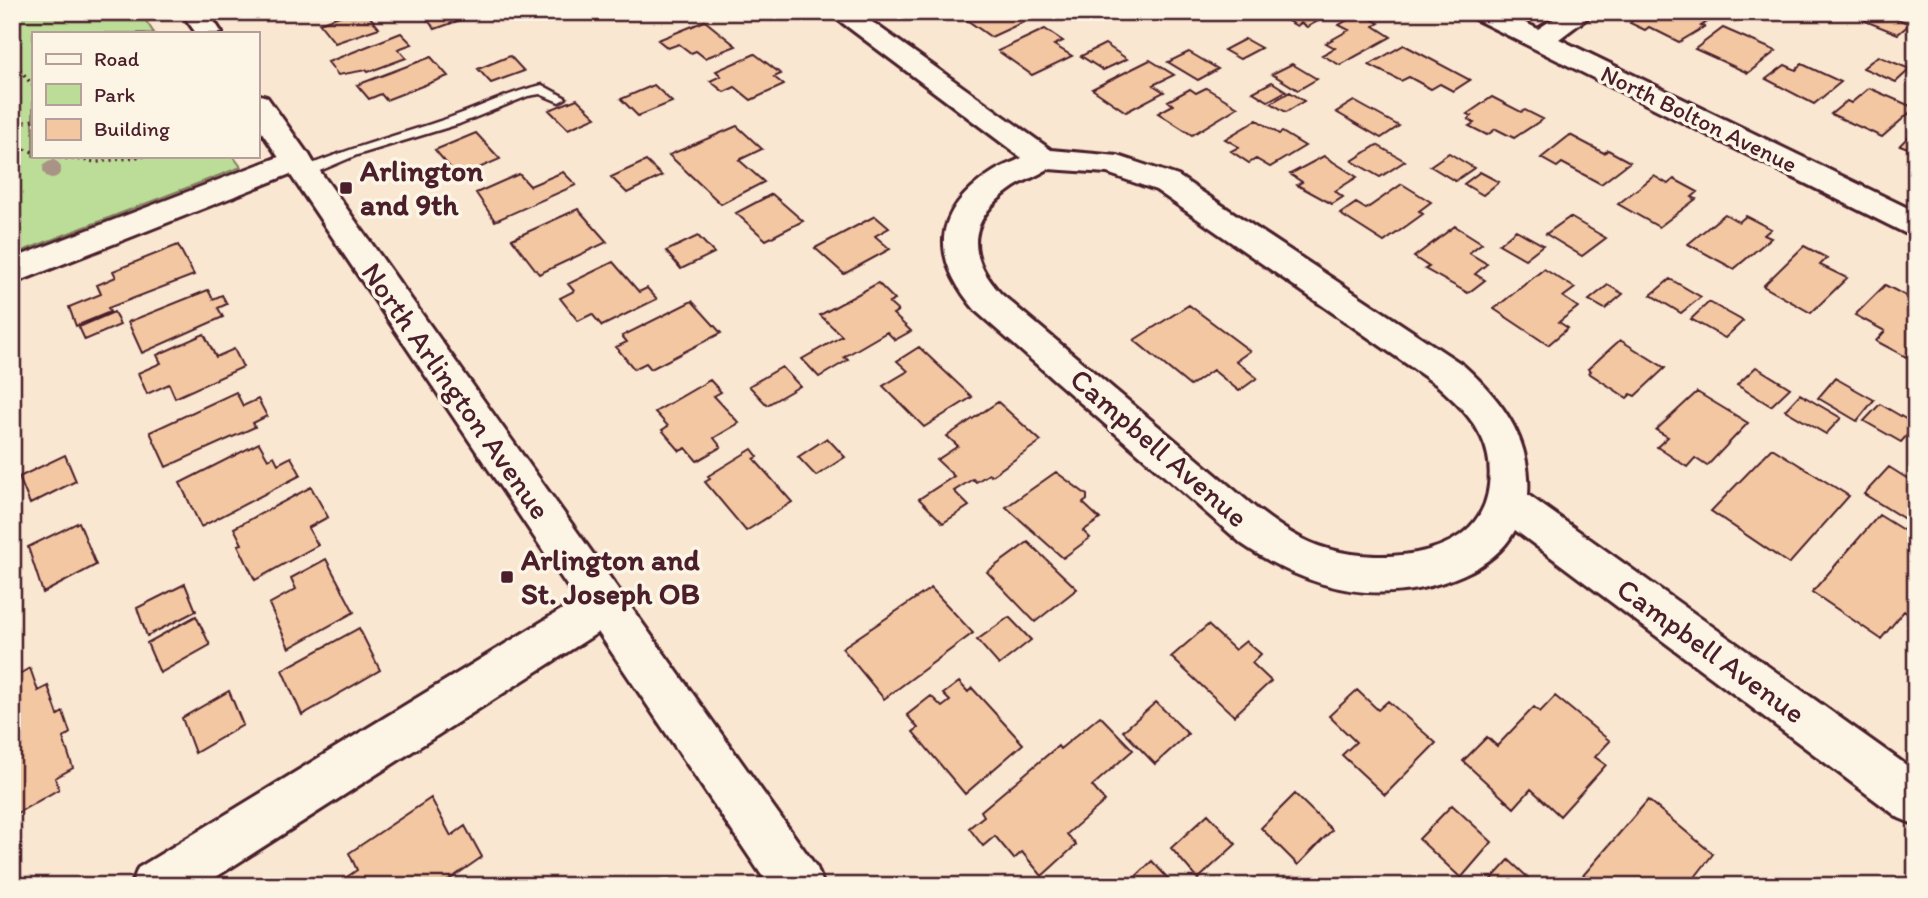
<svg xmlns="http://www.w3.org/2000/svg" width="1928" height="898" font-family="Itim,sans-serif">
	<rect width="100%" height="100%" fill="#f9e7d1"/>
	<filter id="ink" filterUnits="userSpaceOnUse"><feTurbulence type="fractalNoise" baseFrequency=".0143" numOctaves="2"/><feDisplacementMap in="SourceGraphic" scale="14" xChannelSelector="R" yChannelSelector="G"/><feConvolveMatrix kernelMatrix="1 2 1 2 8 2 1 2 1" color-interpolation-filters="sRGB"/></filter>
	<g filter="url(#ink)">
		<path fill="#bcdd97" stroke="#837e61" stroke-width="2" d="M12,12h128l14,21h-121v123h200l8,11 -229,88z"/>
		<path fill="#f3c7a2" stroke="#4a1f2b" stroke-width="2" d="M351,12h15l13,16 -44,15 -16,-20z
			M432,12h29l5,6 -31,11 -12,-14z
			M979,12h44l9,6 -41,19 -27,-19z
			M1272,12h62l-27,15 -6,-4 -4,3z
			M1640,12h61l12,6 -12,8 3,1 -25,15 -30,-15 -4,3 -15,-7z
			M1875,12h6l29,12 -12,10 -33,-13z
			M1360,13l19,10 -5,3 17,11 -51,28 -18,-10 13,-7 -9,-5 23,-13 -10,-5z
			M705,21l31,25 -31,12 -9,-7 -5,2 -12,-9 -11,4 -10,-8z
			M1723,28l53,23 -28,22 -53,-24z
			M1045,29l18,12 -9,4 18,11 -40,19 -34,-24z
			M401,33l11,11 -14,5 8,9 -38,14 -2,-2 -28,5 -10,-13z
			M1245,39l16,9 -21,11 -16,-9z
			M1105,44l22,15 -24,11 -22,-14z
			M1404,45l66,35 -17,11 -13,-7 -9,5 -22,-12 -8,4 -32,-16z
			M1189,52l29,17 -20,11 -30,-18z
			M755,54l26,20 -7,3 10,8 -33,15 -16,-13 -11,5 -14,-11 11,-5 -5,-5z
			M510,56l14,15 -33,12 -13,-14z
			M1878,56l32,13 -14,13 -33,-14z
			M431,57l17,19 -62,24 -5,-6 -12,5 -12,-14z
			M1150,60l24,15 -21,10 11,7 -38,20 -34,-23z
			M1292,64l25,15 -19,11 -26,-16z
			M1802,64l39,18 -27,22 -48,-25 19,-14 11,5z
			M1272,82l14,9 -18,10 -15,-9z
			M654,85l18,17 -34,14 -17,-17z
			M1206,88l32,19 -46,28 -34,-22 15,-8 -5,-4 22,-12 6,4z
			M1869,88l46,20 -33,29 -51,-23 16,-13 4,2z
			M1290,92l14,9 -18,11 -15,-9z
			M1492,97l29,15 4,-2 18,9 -29,19 -18,-9 -9,6 -18,-9 5,-3 -6,-4 4,-3 -5,-2z
			M577,99l19,18 -28,12 -19,-19z
			M1354,101l45,25 -18,12 -45,-26z
			M1257,120l22,14 3,-2 23,14 -35,21 -14,-8 -7,4 -18,-12 8,-4 -14,-8z
			M737,126l25,23 -23,11 25,22 -43,22 -52,-49z
			M1916,129v22l-16,-6z
			M476,133l24,26 -42,18 -23,-27z
			M1570,135l34,18 4,-3 22,12 -29,22 -39,-21 -5,4 -16,-9z
			M1377,145l28,16 -25,16 -28,-16z
			M1449,153l25,15 -19,13 -25,-15z
			M1324,156l33,21 -22,14 8,6 -11,7 -35,-19 5,-3 -12,-8z
			M646,161l16,15 -35,17 -16,-16z
			M563,172l13,13 -81,36 -19,-28 43,-19 11,12z
			M1480,172l19,10 -16,13 -19,-11z
			M1654,176l14,8 6,-5 24,13 -6,5 4,2 -37,28 -41,-23z
			M1402,184l29,18 -12,9 4,3 -39,28 -44,-28 16,-11 10,6z
			M772,194l31,27 -37,19 -30,-27z
			M578,209l29,33 -68,32 -27,-35z
			M1725,214l14,8 7,-6 25,13 -7,6 7,3 -37,31 -46,-25z
			M875,216l14,12 -14,8 15,13 -46,25 -29,-26z
			M1570,217l36,21 -24,18 -36,-22z
			M1455,226l27,17 -13,10 18,11 -12,10 10,6 -17,13 -43,-24 4,-2 -15,-10z
			M1516,230l27,15 -18,14 -26,-15z
			M698,236l16,17 -33,16 -15,-18z
			M178,245l16,30 -86,33 2,4 -34,14 -7,-19 32,-13 -4,-9 19,-8 -3,-6z
			M1804,246l23,12 -7,7 27,13 -36,35 -48,-27z
			M613,262l26,30 8,-4 10,11 -55,27 -10,-12 -14,7 -18,-23 14,-7 -6,-7z
			M1544,269l31,19 -12,9 15,10 -19,15 9,6 -20,17 -54,-36z
			M1670,279l31,18 -20,16 -30,-18z
			M878,283l17,17 -6,3 9,8 -5,3 18,17 -16,9 -8,-8 -43,25 4,3 -29,17 -17,-18 40,-23 -22,-21z
			M1608,285l15,9 -18,15 -16,-9z
			M1885,285l31,16v45l-10,11 -30,-16 9,-10 -30,-16z
			M208,290l5,9 9,-4 5,9 -9,4 5,9 -81,36 -14,-31z
			M692,301l29,32 -70,36 -5,-6 -12,6 -18,-22 11,-5 -5,-6z
			M1709,302l34,19 -18,17 -34,-19z
			M1189,305l61,46 -14,10 21,17 -18,13 -26,-21 -23,16 -56,-46z
			M114,312l6,13 -35,15 -6,-13z
			M204,334l12,23 18,-8 9,18 -68,31 -6,-14 -22,10 -9,-21 23,-10 -4,-8z
			M1620,340l45,28 -30,28 -4,-2 -4,4 -38,-25 2,-2 -3,-2z
			M919,347l53,50 -48,30 -41,-41 25,-15 -11,-10z
			M782,367l18,19 -33,19 -18,-19z
			M1756,367l34,21 -19,18 -34,-21z
			M1835,378l39,22 -17,21 -39,-23z
			M710,380l11,12 -7,4 25,27 -25,15 7,9 -24,14 -11,-13 -6,3 -18,-21 6,-4 -13,-14z
			M236,392l7,14 15,-7 9,17 -14,7 2,4 -89,40 -16,-35z
			M1697,392l51,31 -41,43 -12,-8 -8,9 -30,-20 11,-10 -12,-7z
			M1800,394l41,24 -15,16 -41,-24z
			M998,402l43,39 -50,35 -2,-2 -13,8 -3,-3 -19,12 15,15 -26,17 -24,-24 35,-23 -17,-16 21,-14 -11,-10z
			M1880,404l36,21 -15,17 -37,-21z
			M827,438l18,19 -29,19 -18,-19z
			M259,443l9,16 6,-3 4,8 13,-7 10,18 -100,52 -21,-44z
			M1772,448l77,48 -60,68 -78,-53z
			M752,449l6,8 -4,2 38,43 -46,29 -41,-49 5,-3 -2,-3z
			M65,455l11,26 -46,23 -11,-27z
			M1889,467l27,17v42l-52,-32z
			M1056,472l31,23v5l-4,3 17,16 -17,12 7,7 -27,20 -57,-51z
			M311,487l17,30 -20,11 10,17 -63,35 -17,-35 4,-1 -8,-16z
			M1879,515l37,23v81l-12,-8 -23,28 -69,-47z
			M79,522l17,43 -53,28 -15,-46z
			M1028,542l49,47 -42,33 -48,-50z
			M326,559l28,53 -65,36 -20,-44 27,-15 -5,-11z
			M185,584l11,27 -49,25 -10,-28z
			M931,588l42,45 -89,66 -42,-51z
			M196,616l14,29 -50,28 -13,-30z
			M1009,617l22,23 -32,25 -22,-25z
			M1208,625l27,25 11,-9 15,13 -9,9 19,18 -37,35 -63,-59z
			M359,628l21,42 -78,45 -20,-45z
			M30,668l8,23 10,-5 10,29 5,-3 7,21 -7,5 10,30 -18,10 4,11 -47,27v-138z
			M959,682l9,10 4,-4 51,56 -58,50 -52,-62 5,-4 -11,-13 24,-19 11,11 8,-6 -7,-7z
			M1357,690l21,20 10,-9 48,42 -51,52 -43,-40 14,-13 -27,-26z
			M229,691l14,34 -48,28 -13,-35z
			M1555,696l55,45 -15,16 11,8 -46,51 -29,-27 -17,19 -51,-47 24,-24 10,9 37,-39 6,5z
			M1156,702l32,32 -33,30 -32,-33z
			M1100,716l33,34 -41,36 13,15 -38,33 9,11 -34,31 -20,-24 -8,7 -19,-23 -12,10 -14,-18 15,-12 -3,-5 77,-65 2,3z
			M1295,794l37,36 -34,35 -37,-37z
			M431,798l20,38 14,-10 17,31 -42,29h-106l23,-16 -8,-17z
			M1648,800l65,54 -25,32h-114z
			M1452,805l40,37 -31,36 -42,-39z
			M1208,814l28,30 -38,35 -27,-31z
			M1509,860l28,26h-52z
			M1152,861l23,25h-49z"/>
		<g fill="none" stroke-linecap="round" stroke-linejoin="round">
			<g stroke="#4a1f2b" stroke-width="5">
				<path id="lane" d="M542,85l24,13 -7,4 -19,-8 -12,2 -69,28 -102,31 -47,20 -5,2 -8,-5 3,-3c49,-21 99,-34 149,-51 32,-11 61,-26 93,-33z"/>
			</g>
			<g stroke="#4a1f2b" stroke-width="6">
				<path id="street" d="M828,12h30l193,138 67,6 60,20 285,189c39,35 69,75 65,130l388,277v53l-17,-7 -384,-288c-11,21 -32,36 -53,45 -78,34 -151,16 -220,-31l-265,-232c-46,-53 -47,-100 16,-140 9,-6 19,-9 29,-14zM1048,169l59,4 49,17 281,195c17,15 35,32 45,53 7,15 9,30 7,47 -7,73 -104,80 -161,64 -26,-7 -49,-23 -70,-39l-257,-216c-37,-40 -33,-76 13,-107 11,-7 23,-11 34,-18z
					M1469,12h34l35,17 26,-17h31l-36,27 357,173v24l-11,-3 -432,-215z
					M297,150l11,3 4,7 -4,7 -296,117v-25z
					M604,587l15,6 6,13 -6,13 -417,267h-71l7,-18 451,-275z"/>
			</g>
			<g stroke="#4a1f2b" stroke-width="6">
				<path id="secondary" d="M181,12h27l14,21h-26z
					M257,94l10,3 550,771 7,18h-55l-512,-761z"/>
			</g>
			<path stroke="#4a1f2b" stroke-width="3.5" stroke-dasharray="2 4.5" stroke-linecap="butt" d="M12,59l21,27
				M12,126l21,-6
				M12,145l21,7
				M46,156l51,6 48,-6"/>
			<use href="#lane" fill="#fcf5e5" fill-rule="evenodd"/>
			<use href="#street" fill="#fcf5e5" fill-rule="evenodd"/>
			<use href="#secondary" fill="#fcf5e5" fill-rule="evenodd"/>
		</g>
		<circle fill="#a89385" cx="52" cy="169" r="9"/>
	</g>
	<g fill="#4a1f2b" stroke="#fcf5e5" stroke-width="2.5">
		<rect x="339" y="181" width="14" height="14" rx="3.5"/>
		<rect x="500" y="570" width="14" height="14" rx="3.5"/>
	</g>
	<g text-anchor="middle" stroke-width="7" stroke-linejoin="round" paint-order="stroke">
		<g font-size="24" fill="#4a1f2b" stroke="#fcf5e5">
			<text transform="translate(1699 119) rotate(26)" y="8">North Bolton Avenue</text>
		</g>
		<g font-size="30" font-weight="bold" fill="#4a1f2b" stroke="#fcf5e5" text-anchor="start">
			<text x="360" y="181">Arlington<tspan x="360" dy="34">and 9th</tspan></text>
			<text x="521" y="570">Arlington and<tspan x="521" dy="34">St. Joseph OB</tspan></text>
		</g>
		<g font-size="30" fill="#4a1f2b" stroke="#fcf5e5">
			<text transform="translate(456 391) rotate(55)" y="10">North Arlington Avenue</text>
			<text transform="translate(1159 448) rotate(41)" y="10">Campbell Avenue</text>
			<text transform="translate(1711 651) rotate(36)" y="10">Campbell Avenue</text>
		</g>
	</g>
	<rect width="1928" height="898" fill="none" stroke="#fcf5e5" stroke-width="42"/>
	<rect x="21" y="21" width="1886" height="856" fill="none" stroke="#4a1f2b" stroke-width="2.5" filter="url(#ink)"/>
	<rect x="32" y="32" width="228" height="126" fill="#fcf5e5" stroke="#b59f9b" stroke-width="2"/>
	<rect x="46" y="54" width="35" height="10" fill="#fcf5e5" stroke="#b59f9b" stroke-width="2"/>
	<text x="94" y="66" font-size="21" fill="#4a1f2b">Road</text>
	<rect x="46" y="84" width="35" height="21" fill="#bcdd97" stroke="#b59f9b" stroke-width="2"/>
	<text x="94" y="102" font-size="21" fill="#4a1f2b">Park</text>
	<rect x="46" y="119" width="35" height="21" fill="#f3c7a2" stroke="#b59f9b" stroke-width="2"/>
	<text x="94" y="136" font-size="21" fill="#4a1f2b">Building</text>
</svg>
